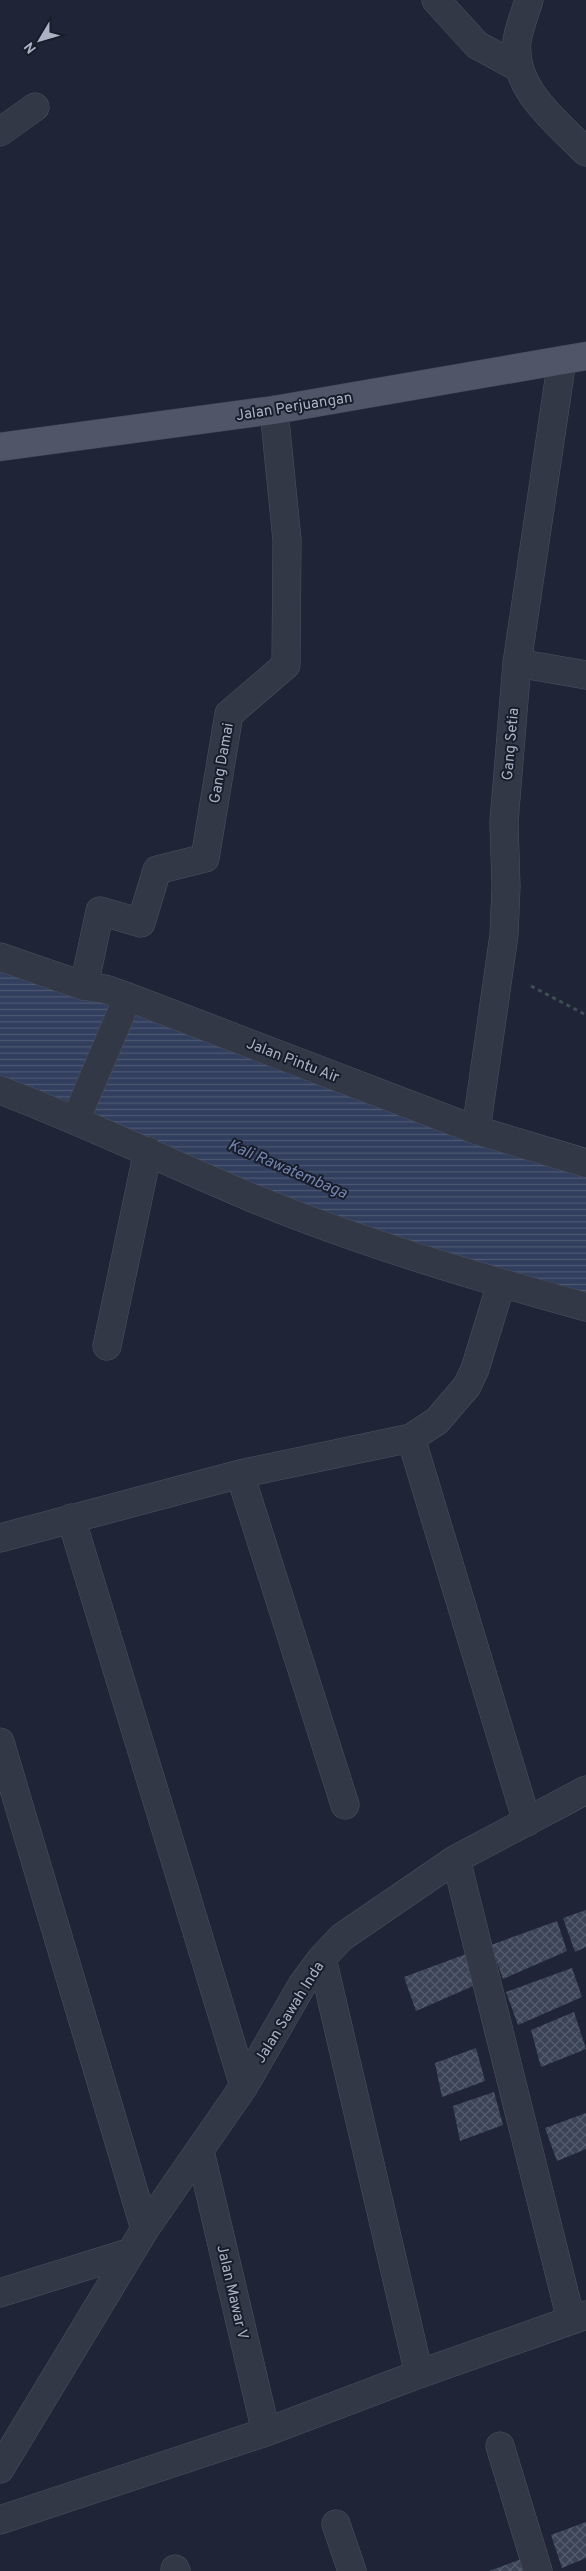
<svg xmlns="http://www.w3.org/2000/svg" width="586" height="2571" font-family="Overpass,sans-serif">
	<defs>
		<pattern id="water-rules" width="6" height="5" patternUnits="userSpaceOnUse" patternTransform="scale(1.25)"><rect width="6" height="5" fill="#323e5d"/><path d="M0 2.5h6" fill="none" stroke="#4d5873"/></pattern>
		<pattern id="building-cross-hatch" width="8" height="8" patternUnits="userSpaceOnUse" patternTransform="scale(1.25)"><rect width="8" height="8" fill="#3b4356"/><path d="M0 0l8 8M0 8l8-8" fill="none" stroke="#555c6d"/></pattern>
	</defs>
	<rect width="100%" height="100%" fill="#1f2536"/>
	<path fill="url(#water-rules)" d="M0,957l586,204v146l-586,-214z"/>
	<path fill="url(#building-cross-hatch)" d="M586,1910v37l-11,5 -12,-34z
		M557,1921l10,30 -64,28 -12,-34z
		M469,1953l11,30 -64,28 -12,-34z
		M572,1968l10,29 -64,28 -12,-33z
		M574,2012l12,37 -45,18 -10,-37z
		M476,2048l9,33 -43,16 -7,-34z
		M494,2092l9,33 -43,16 -7,-35z
		M586,2113v36l-29,12 -12,-33z
		M586,2522v36l-24,10 -11,-33z
		M521,2559l4,12h-36z"/>
	<g fill="none" stroke-linecap="round" stroke-linejoin="round">
		<g stroke="#4d5261" stroke-width="29">
			<path id="minor" d="M436,0l41,45 42,23
				M529,0c-4,13 -10,28 -12,41 -5,48 39,80 69,111
				M0,132l35,-25
				M517,663l69,12
				M0,957l84,29 21,3 23,8 348,133 110,33
				M84,986l16,-75 41,12 16,-53 48,-12 24,-144 57,-49 1,-125 -13,-130
				M0,1090c87,33 169,73 255,109 107,44 219,77 331,108
				M76,1119l52,-122
				M476,1130l28,-195 2,-48 -2,-65 13,-159 45,-303
				M107,1346l41,-195
				M411,1438l116,384
				M240,1474l105,331
				M71,1518l173,568
				M0,1538l240,-64 171,-36 26,-17 30,-35 8,-17 26,-85
				M0,1742l145,487
				M456,1859l115,461
				M322,1958l97,416
				M200,2151l66,281
				M0,2293l131,-41
				M500,2446l38,125
				M0,2469l145,-240 99,-143 58,-101 20,-27 20,-21 114,-78 130,-69
				M0,2520l266,-88 153,-58 167,-59
				M336,2524l16,47
				M175,2569l1,2"/>
		</g>
		<g stroke="#3c4150" stroke-width="29">
			<path id="major" d="M0,447l274,-37 312,-54"/>
		</g>
		<path stroke="#3e4e54" stroke-width="3" stroke-dasharray="4 4" stroke-linecap="butt" d="M531,986l55,29"/>
		<use href="#minor" stroke="#323846" stroke-width="28"/>
		<use href="#major" stroke="#505667" stroke-width="28"/>
	</g>
	<g text-anchor="middle" stroke-width="4" stroke-linejoin="round" paint-order="stroke">
		<g font-size="15" fill="#acb2c3" stroke="#181d2b">
			<text transform="translate(294 406) rotate(-9)" y="5">Jalan Perjuangan</text>
			<text transform="translate(510 744) rotate(-85)" y="5">Gang Setia</text>
			<text transform="translate(221 763) rotate(-80)" y="5">Gang Damai</text>
			<text transform="translate(293 1060) rotate(21)" y="5">Jalan Pintu Air</text>
			<text transform="translate(289 2012) rotate(-58)" y="5">Jalan Sawah Inda</text>
			<text transform="translate(233 2292) rotate(77)" y="5">Jalan Mawar V</text>
		</g>
		<g font-size="16" font-style="italic" fill="#7484ac" stroke="#181d2b">
			<text transform="translate(288 1168) rotate(23)" y="6">Kali Rawatembaga</text>
		</g>
	</g>
	<g transform="translate(40 40) rotate(232)" stroke="#181d2b" stroke-width="4" paint-order="stroke">
	<path d="M0-4L9 19L0 12L-9 19Z" fill="#acb2c3"/>
	<text y="-8" font-size="14" font-weight="bold" text-anchor="middle" fill="#acb2c3">N</text>
	</g>
</svg>
